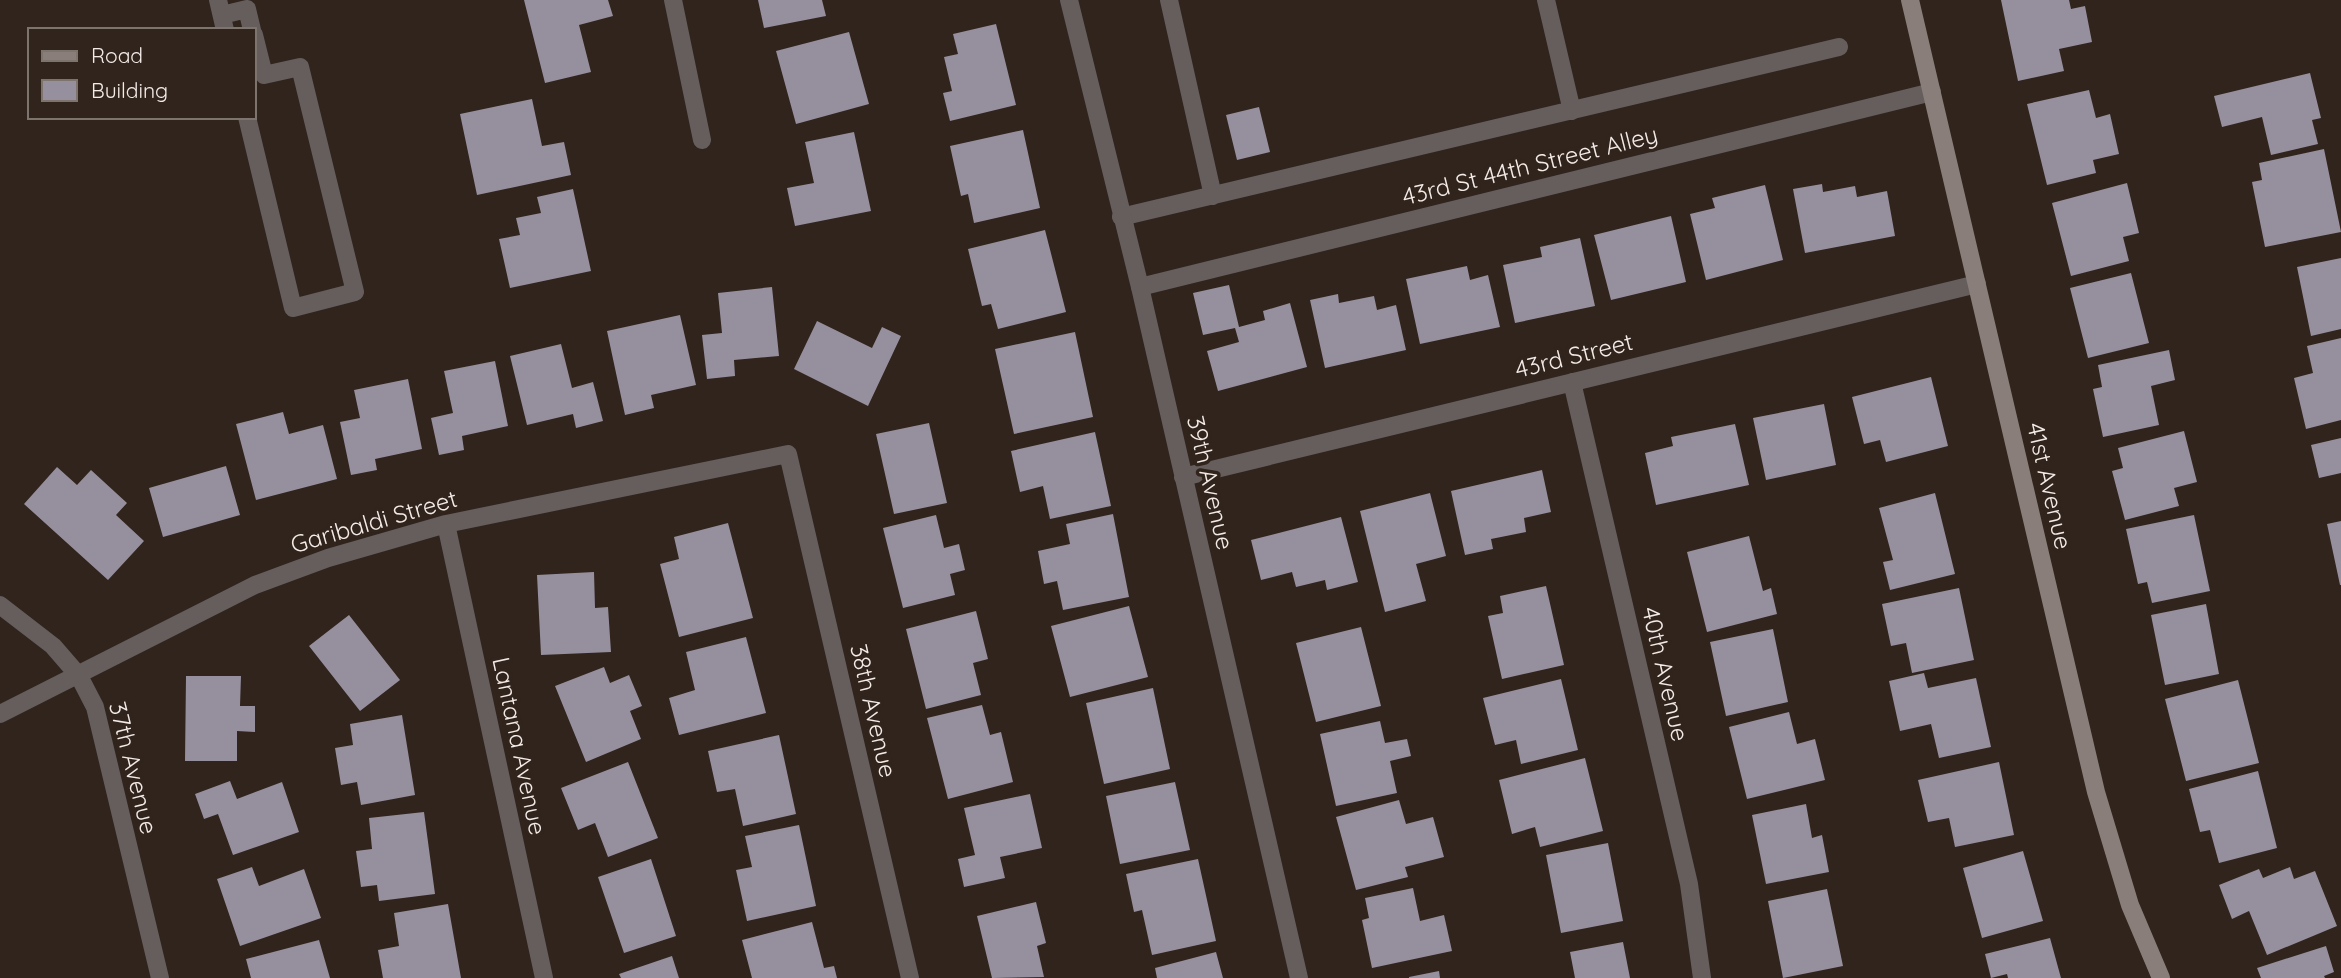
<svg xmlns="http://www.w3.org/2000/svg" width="2341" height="978" font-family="Quicksand,sans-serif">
	<rect width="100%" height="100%" fill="#30241d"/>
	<path fill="#96909e" d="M524,0h84l5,16 -34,9 12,47 -46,11z
		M758,0h64l4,16 -62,12z
		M2001,0h68l2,9 14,-3 7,36 -33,7 5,22 -46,10z
		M996,24l20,81 -66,16 -7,-28 9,-2 -8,-34 14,-3 -5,-20z
		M849,32l20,72 -73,20 -20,-73z
		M2310,73l11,45 -9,2 6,24 -47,11 -9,-38 -40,10 -8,-31z
		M2089,90l7,28 14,-4 9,40 -26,6 3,13 -49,12 -20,-81z
		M532,99l10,47 22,-4 7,33 -94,20 -17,-81z
		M1259,107l11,45 -33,8 -11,-45z
		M1023,130l17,78 -66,15 -6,-29 -7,2 -11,-50z
		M854,132l17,79 -76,15 -8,-38 27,-5 -9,-41z
		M2324,149l17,83 -76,15 -13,-65 10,-2 -3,-17z
		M2127,183l12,50 -16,4 6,24 -58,15 -19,-73z
		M1822,184l1,8 32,-6 2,11 30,-6 8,45 -90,17 -12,-64z
		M1765,185l18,75 -77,20 -16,-66 25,-6 -3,-10z
		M573,189l18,82 -81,17 -11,-49 21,-4 -4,-17 25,-5 -4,-16z
		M1671,216l15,66 -75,18 -17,-65z
		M1045,230l21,82 -68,17 -7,-25 -9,2 -14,-57z
		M1580,238l15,68 -80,17 -12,-58 39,-8 -2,-10z
		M2341,258v71l-30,7 -14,-69z
		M1467,266l3,14 18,-5 12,52 -80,17 -14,-65z
		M2131,273l18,70 -61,15 -18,-70z
		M1229,285l10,42 26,-7 -2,-9 27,-8 17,64 -89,24 -11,-40 32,-9 -4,-14 -32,7 -10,-42z
		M772,287l7,69 -45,4 1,16 -28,3 -5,-44 20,-2 -4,-40z
		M1338,294l1,9 35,-7 3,14 19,-5 10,45 -81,18 -15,-68z
		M680,315l16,70 -45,10 3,13 -29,7 -18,-84z
		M817,321l55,27 10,-21 19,9 -33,70 -74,-37z
		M1075,332l18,85 -79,17 -19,-85z
		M2341,338v82l-35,9 -12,-51 19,-5 -6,-27z
		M561,344l11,44 21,-6 10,39 -27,7 -3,-14 -46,11 -17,-69z
		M2169,350l6,30 -24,6 8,39 -56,12 -10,-48 9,-2 -4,-22z
		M495,361l13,65 -46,10 2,14 -25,5 -8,-37 22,-5 -9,-42z
		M1931,377l17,69 -62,16 -6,-22 -16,4 -12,-47z
		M408,379l14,70 -47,10 2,11 -26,5 -11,-53 20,-4 -6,-28z
		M1824,404l12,61 -70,15 -13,-62z
		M283,412l6,22 34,-9 14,54 -81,21 -20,-76z
		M929,423l18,80 -53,11 -18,-80z
		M1735,424l14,61 -93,20 -11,-52 28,-7 -2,-9z
		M2184,431l13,51 -23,6 5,18 -54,14 -13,-49 11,-3 -5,-20z
		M1095,432l16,74 -61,13 -7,-33 -23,6 -9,-41z
		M2341,438v35l-22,5 -8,-33z
		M226,466l14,49 -77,22 -14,-49z
		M57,467l20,18 14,-15 36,33 -11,12 28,26 -36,39 -84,-76z
		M1542,470l9,42 -27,6 2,14 -35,7 2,10 -28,6 -14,-64z
		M1430,493l16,63 -30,8 10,37 -41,11 -25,-101z
		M1935,493l20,81 -65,16 -7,-28 10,-2 -14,-52z
		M1113,514l16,83 -66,13 -6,-29 -13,3 -6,-33 32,-7 -4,-20z
		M936,515l8,33 15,-4 6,26 -15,4 5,21 -52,13 -20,-80z
		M2194,515l16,76 -58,12 -5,-21 -9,2 -12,-55z
		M1341,517l17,65 -31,8 -2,-10 -29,7 -4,-15 -31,8 -10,-40z
		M2341,521v64h-1l-13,-61z
		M728,523l25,95 -74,19 -19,-73 19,-5 -5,-22z
		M1749,536l14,55 8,-3 6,26 -70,18 -20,-80z
		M594,572l1,36 13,-1 3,45 -70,3 -4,-80z
		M1546,586l18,79 -62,14 -14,-63 15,-3 -3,-17z
		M1959,588l15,72 -62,13 -6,-30 -15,3 -9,-42z
		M2206,604l13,70 -54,11 -14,-70z
		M1129,606l19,71 -78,20 -19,-71z
		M976,611l12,48 -15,4 8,32 -55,14 -20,-80z
		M349,615l51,65 -40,31 -51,-65z
		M1361,627l20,79 -65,16 -20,-79z
		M1773,629l15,73 -62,14 -16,-74z
		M746,637l20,76 -87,22 -10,-37 26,-8 -9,-38z
		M604,667l6,16 19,-8 13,31 -12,5 11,28 -55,23 -31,-76z
		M1924,673l4,15 48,-10 15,69 -52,11 -8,-34 -31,7 -11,-50z
		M186,676h55l-1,30h15v26l-18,-1v30h-52z
		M1561,679l17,71 -57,14 -5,-24 -21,5 -12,-47z
		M2238,680l21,83 -73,18 -21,-82z
		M1153,688l17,81 -66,15 -18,-81z
		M982,705l8,30 11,-3 12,50 -65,17 -21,-81z
		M1789,712l8,32 18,-5 10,41 -78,19 -18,-72z
		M402,715l13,80 -54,10 -4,-23 -16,3 -6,-37 18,-3 -3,-21z
		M1380,721l5,22 22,-4 4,17 -21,5 7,32 -61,13 -16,-72z
		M779,735l17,79 -53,12 -8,-37 -18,3 -9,-41z
		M1585,758l18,73 -63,16 -5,-20 -23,7 -13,-54z
		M628,762l30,76 -50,19 -13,-34 -17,7 -17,-42z
		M1999,762l15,73 -59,12 -6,-29 -21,4 -10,-42z
		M2258,771l19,77 -58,15 -9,-33 -10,2 -11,-43z
		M230,781l7,18 45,-17 17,50 -66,23 -15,-41 -14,5 -9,-25z
		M1175,782l15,68 -70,14 -14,-68z
		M1030,794l12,54 -42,9 5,21 -41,9 -6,-28 17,-4 -11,-47z
		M1399,800l7,24 27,-7 11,40 -39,10 3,10 -52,13 -20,-73z
		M1806,804l6,34 10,-3 7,37 -63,12 -14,-69z
		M424,812l11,82 -56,7 -2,-16 -16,2 -5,-36 16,-2 -3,-31z
		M799,825l17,81 -69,15 -11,-51 16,-3 -7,-31z
		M1608,843l15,78 -62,12 -15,-78z
		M2023,851l20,70 -61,17 -19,-70z
		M651,859l25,77 -52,17 -26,-76z
		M1198,859l18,82 -64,14 -10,-45 -8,2 -8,-38z
		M252,867l7,19 45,-17 17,49 -81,28 -23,-67z
		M2290,867l4,12 21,-8 22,55 -70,29 -18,-44 -17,8 -13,-34 40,-16 4,9z
		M1413,888l7,33 24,-6 8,36 -80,17 -10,-48 7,-2 -4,-20z
		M1827,889l16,77 -60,12 -15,-77z
		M1036,902l10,41 -9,3 7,31 -52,1 -15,-62z
		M448,904l13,74h-78l-5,-28 21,-4 -5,-33z
		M812,922l12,46 10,-2 3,12h-85l-10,-38z
		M2050,938l11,40h-53l-1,-4 -16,4 -6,-24z
		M319,940l11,38h-79l-5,-19z
		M1623,942l7,36h-55l-5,-26z
		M2326,946l8,26 -10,4 1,2h-64l-4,-10z
		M1216,952l7,26h-66l-2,-10z
		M672,956l7,22h-58l-2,-4z
		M1439,971l1,7h-31v-1z"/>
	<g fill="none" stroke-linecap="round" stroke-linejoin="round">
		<path stroke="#655e5c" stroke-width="18" d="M218,0l7,30
			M1169,0l44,196
			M1546,0l26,111
			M222,15l25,-6 5,21
			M247,117l46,191 62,-16 -55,-225 -36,8 -10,-40
			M1121,217l718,-170
			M1140,287l792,-195"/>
		<path stroke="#655e5c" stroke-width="18" d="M673,0l29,140
			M1069,0l71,287 159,691
			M1572,382l117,502 13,94
			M1183,477l794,-193
			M446,524l98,454
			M0,605l53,41 26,30 16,31 65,271
			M0,714l255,-129 73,-27 118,-34 342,-70 122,524"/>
		<path stroke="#897e79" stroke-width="18" d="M1910,0l186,792 34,113 31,73"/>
	</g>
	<g text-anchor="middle" stroke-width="7" stroke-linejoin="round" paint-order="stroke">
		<g font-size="24" fill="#f4ebe7" stroke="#30241d">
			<text transform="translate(1530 166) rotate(-14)" y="8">43rd St 44th Street Alley</text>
			<text transform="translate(1574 356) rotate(-14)" y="8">43rd Street</text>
			<text transform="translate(1210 483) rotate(77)" y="8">39th Avenue</text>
			<text transform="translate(2049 486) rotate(77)" y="8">41st Avenue</text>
			<text transform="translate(374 522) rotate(-16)" y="8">Garibaldi Street</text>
			<text transform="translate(1665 674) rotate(77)" y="8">40th Avenue</text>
			<text transform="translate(873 711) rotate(77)" y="8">38th Avenue</text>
			<text transform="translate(519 746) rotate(78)" y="8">Lantana Avenue</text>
			<text transform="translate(133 768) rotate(76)" y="8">37th Avenue</text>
		</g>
	</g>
	<rect x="28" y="28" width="228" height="91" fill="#30241d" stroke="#7e746e" stroke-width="2"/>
	<rect x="42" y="51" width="35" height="10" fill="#897e79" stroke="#7e746e" stroke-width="2"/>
	<text x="91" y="63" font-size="21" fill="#f4ebe7">Road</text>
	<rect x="42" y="80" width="35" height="21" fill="#96909e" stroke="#7e746e" stroke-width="2"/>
	<text x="91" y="98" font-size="21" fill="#f4ebe7">Building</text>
</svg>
